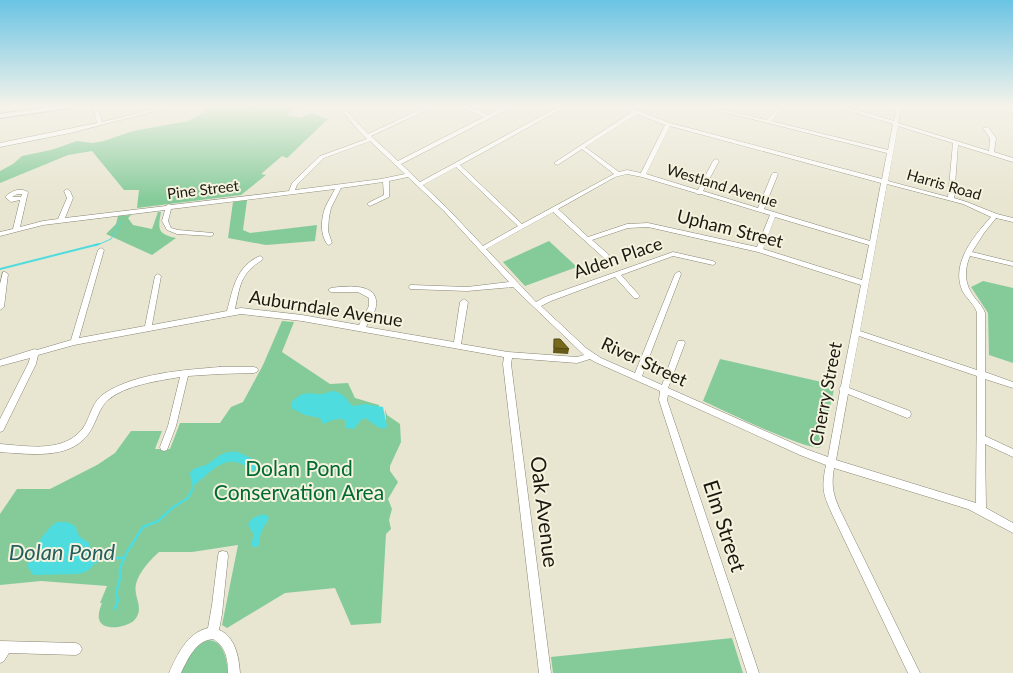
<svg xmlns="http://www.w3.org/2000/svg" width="1013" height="673" font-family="Lato,sans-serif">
	<rect width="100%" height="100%" fill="#e8e5d1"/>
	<path fill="#85cb99" d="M203,106h100l-9,3 -7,6 13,3 11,-5 17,6 -41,39 -5,-2 -21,18 5,1 -25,20 -104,13 2,-18h-15l-32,-39 -24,4 -68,28v-12l13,-7 9,-8 29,-6 26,-9 15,2 12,-2 29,-10 55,-10 18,-10z
		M247,200l-4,30 7,3 67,-8 -2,16 -49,4 -38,-7 5,-36z
		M158,212h3c-3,17 -4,22 15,26l-24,17 -46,-21 10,-10 2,-8 13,-1 -3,3 5,7 19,4z
		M549,241l28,26 -52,19 -22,-24z
		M983,281l30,7v75l-24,-8 -1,-42 -17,-26z
		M282,321l12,1 -12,30 48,32 18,-1 7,15 24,7 -1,22 8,-7 -1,-11 2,6 13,9 1,18 -11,24v5l8,11 -10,17 4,10 -3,11 2,9 -5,5 -5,89 -30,2 -16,-37 -50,5 -58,35 -5,-3 16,-80 -46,7h-33c-9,8 -20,20 -23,32 -3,12 8,23 0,34 -5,9 -34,15 -37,1 -1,-5 1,-11 3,-16h-2l7,-17 -66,-5 -41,4v-71l17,-25h33l47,-24 18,-12 16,-22h31l-7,18h15l10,-26h40l11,-16 12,-5 20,-37z
		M720,359l115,26 -14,62c-13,5 -100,-38 -118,-46z
		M732,638l11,35h-190l-2,-16z
		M209,640c15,1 18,20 19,33h-49c8,-13 14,-29 30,-33z"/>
	<path fill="#4edcde" d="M331,391c9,-1 16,8 21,15l13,-2 18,3 4,19 -3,3 -6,-2 -13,-9 -4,2 -7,9 -9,-1v-8c-9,-3 -14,1 -22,4l-3,-6 -15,-3 -14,-7v-5c16,-19 24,-3 40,-12z
		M238,452l19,9v8l-5,2c-26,-23 -42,3 -60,16l-2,-14c4,-7 11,-5 18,-9 12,-8 14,-13 30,-12z
		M265,514l4,4 -8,14 -3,15h-6l-1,-3 3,-9 -6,-10c3,-8 9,-9 17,-11z
		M57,522h10l8,4 4,10 10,7 6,19c-4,8 -9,10 -17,12l-45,1 -5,-8c-1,-11 20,-41 29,-45z"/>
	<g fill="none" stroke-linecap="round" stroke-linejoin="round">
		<path stroke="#4edcde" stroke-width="1" d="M95,246l16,-7 10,-17"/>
		<path stroke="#4edcde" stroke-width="2" d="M0,269l99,-25"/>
		<path stroke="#4edcde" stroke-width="2.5" d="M95,562l13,-4h16
			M115,609l3,-9 -2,-7 4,-14v-11l7,-16 16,-25 15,-6 14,-13 16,-10 5,-10"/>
		<g stroke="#888573" stroke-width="1">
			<path id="minor" d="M93,106h4l5,16 66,-16h7l-105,27 -70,14v-4l97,-20z
				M338,106h4l26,28 60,-28h5v1l-62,29 27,25 86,-44 -22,-10v-1h5l21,9 19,-9h5v1l-111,57 19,18 140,-76h5v1l-105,58 62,59 92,-50 -32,-25 -23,15 -2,1 -3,-2 78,-51 -13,-5v-1h6l45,17 212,56 5,-26 -187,-47h7l59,14 15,-14h4l-14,15 117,29 5,-26 -56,-17v-1h6l51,15 3,-15h4l-3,17 91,28 1,-13 -7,-10 5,-1 8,11 -2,14 19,6v4l-55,-17 -4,53 13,4 30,12 16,4v4l-17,-4 -12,15 -12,19 41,10v4l-43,-10c-5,11 -6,25 1,36 4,8 11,12 14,21v59l28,10v6l-28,-9v57l28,13v8l-28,-13 1,64 27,15v10l-45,-24 -134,-41c-3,18 -1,26 6,42l80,163h-12l-75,-157c-10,-22 -12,-27 -7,-51l-26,-10 -132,-60 -1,5 92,273h-12l-88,-273 1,-9 -65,-29 -5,-3 -13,4 -65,-5 -1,6 40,309h-12l-36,-309 1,-7 -202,-36 -61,-7 -167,31 -36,10 -2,9 -33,67 -3,1v-13l28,-55 2,-6 -30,8v-6l35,-11 2,1 34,-10 27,-90 3,-2 3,2 -25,88 66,-12 10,-50 3,-2 3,2 -9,49 75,-14c6,-22 9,-45 33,-55l3,2 -1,2c-22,14 -22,26 -27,49l6,-1 61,7 57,10 10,-19v-8l-11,-6h-27l-3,-2 3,-2c13,-2 48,-6 45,17 0,7 -7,16 -10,22l88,15 6,-40 4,-3 4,3 -7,42 47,8 69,5 7,-2 -71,-68 -46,4 -57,-2 -1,-2 1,-2h2l55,2 42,-5 -65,-71 -36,-34 -19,4v16l-19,9 -3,-2 1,-1 16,-8 -1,-13 -42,6 -10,20 -2,9 -1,14 4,12 -3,2 -2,-1c-7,-10 -6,-25 -2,-36 3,-7 7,-13 10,-19l-164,20 -3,12 3,7 7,2 35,3v2l-2,1 -34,-2 -10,-4 -5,-9 3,-11 -122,15 -43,11v-4l13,-3 7,-29 -9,2 -6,-5c6,-6 15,-10 23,-5l-8,35 23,-6 15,-2 9,-21 -3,-7 3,-2 3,2 3,7 -8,20 101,-12 3,-2 2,1 118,-14 3,-8 28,-27 47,-17 -9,-9zM637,114l28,11 -24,48 -14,-3 -8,2 -34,-25zM670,126l211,57 -11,58 -106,-32 14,-35 -1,-1h-4l-1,1 -14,34 -55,-17 16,-30 -1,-1 -2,-1 -3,2 -15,29 -52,-16zM898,126l55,17 -5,54 -60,-16zM370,141l35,33 -24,5 -86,11 2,-5 27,-27zM456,167l62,59 -35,20 -35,-37 -25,-24zM627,174l15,3 54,16 1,1h4l69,21 -13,32 -109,-24 -21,1 -39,13 -30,-28 57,-32zM887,184l76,20 28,13c-17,19 -40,46 -29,73 4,9 13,14 15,23v57l-117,-39zM17,194h5l-1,3h-9zM553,212l51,46h4l1,-2 -1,-2 -16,-14 36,-12 20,-1 110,25 103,33 -20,101 -2,3 1,2 -12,66 -22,-8 -138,-61 17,-45 -1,-2h-6l-1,2 -15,42 -20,-9 39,-102 -1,-2h-2l-3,2 -40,99 -34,-15 -15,-10 -45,-42 10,-5 64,-24 19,21h4l2,-2 -2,-2 -17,-19 52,-19 40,9 3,-2 -3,-2 -40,-9 -128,45 -9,5 -50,-53zM775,217l94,28 -7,35 -99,-31zM859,336l118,40 -1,127 -140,-43 12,-66 59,24 3,-1 1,-3 -1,-3 -61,-23z
				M1010,106h3v1h-3z
				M3,272h2l3,2 -4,33 -4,3v-26z
				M220,367h34l3,1 1,2 -1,2 -3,1 -34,1 -32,2 -12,50 -9,24 -3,1 -3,-1 -1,-3 8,-21 12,-49c-22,4 -55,8 -72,23 -9,8 -11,20 -17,30 -18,31 -61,24 -91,22v-8c28,2 67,10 85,-19 6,-11 8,-25 20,-32 31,-20 79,-23 115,-26z
				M223,551l4,1 1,4 -6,58 -3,16c16,6 20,27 21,43h-12c0,-13 -2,-27 -15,-34 -17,1 -25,20 -32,34h-12c8,-18 18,-40 39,-45l4,-23 6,-49 1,-4z
				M0,641l76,2 4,2 2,4 -2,4 -4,2 -67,-2 -5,8 -4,2z"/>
		</g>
		<g stroke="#888573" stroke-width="2">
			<path id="major" d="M58,106h14l-3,2 -69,10v-4z"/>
		</g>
		<use href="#minor" fill="#fff" fill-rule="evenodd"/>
		<use href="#major" fill="#fff" fill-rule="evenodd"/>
	</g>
	<path fill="#665a18" d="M554,339l15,10 -1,5 -15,-1z"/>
	<path fill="#77691c" stroke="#534a14" d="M554,339h6l9,10 -15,-1z"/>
	<linearGradient id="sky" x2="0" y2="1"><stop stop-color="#6ac4e4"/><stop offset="0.53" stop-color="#f5f3ea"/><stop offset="1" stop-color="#f5f3ea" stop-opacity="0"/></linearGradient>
	<rect width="1013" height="200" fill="url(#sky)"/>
	<g text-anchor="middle" stroke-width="4" stroke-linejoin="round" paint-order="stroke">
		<g font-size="15" fill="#1a1811" stroke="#f5f2de">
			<text transform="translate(944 185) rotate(16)" y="5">Harris Road</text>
			<text transform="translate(722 186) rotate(17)" y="5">Westland Avenue</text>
			<text transform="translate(203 190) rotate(-7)" y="5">Pine Street</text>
		</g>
		<g font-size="18" fill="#1a1811" stroke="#f5f2de">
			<text transform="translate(730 229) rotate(14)" y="6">Upham Street</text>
			<text transform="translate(618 258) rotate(-19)" y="6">Alden Place</text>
			<text transform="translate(326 309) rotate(9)" y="6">Auburndale Avenue</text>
			<text transform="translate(644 362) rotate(25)" y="6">River Street</text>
			<text transform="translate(826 394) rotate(-79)" y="6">Cherry Street</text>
		</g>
		<g font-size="21" fill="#006a34" stroke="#f5f2de">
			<text x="299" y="476">Dolan Pond<tspan x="299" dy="24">Conservation Area</tspan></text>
		</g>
		<g font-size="21" fill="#1a1811" stroke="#f5f2de">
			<text transform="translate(544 512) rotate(83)" y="7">Oak Avenue</text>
			<text transform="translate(724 526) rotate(72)" y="7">Elm Street</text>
		</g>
		<g font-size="22" font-style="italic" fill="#255f60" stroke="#f5f2de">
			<text x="62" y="560">Dolan Pond</text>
		</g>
	</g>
</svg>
